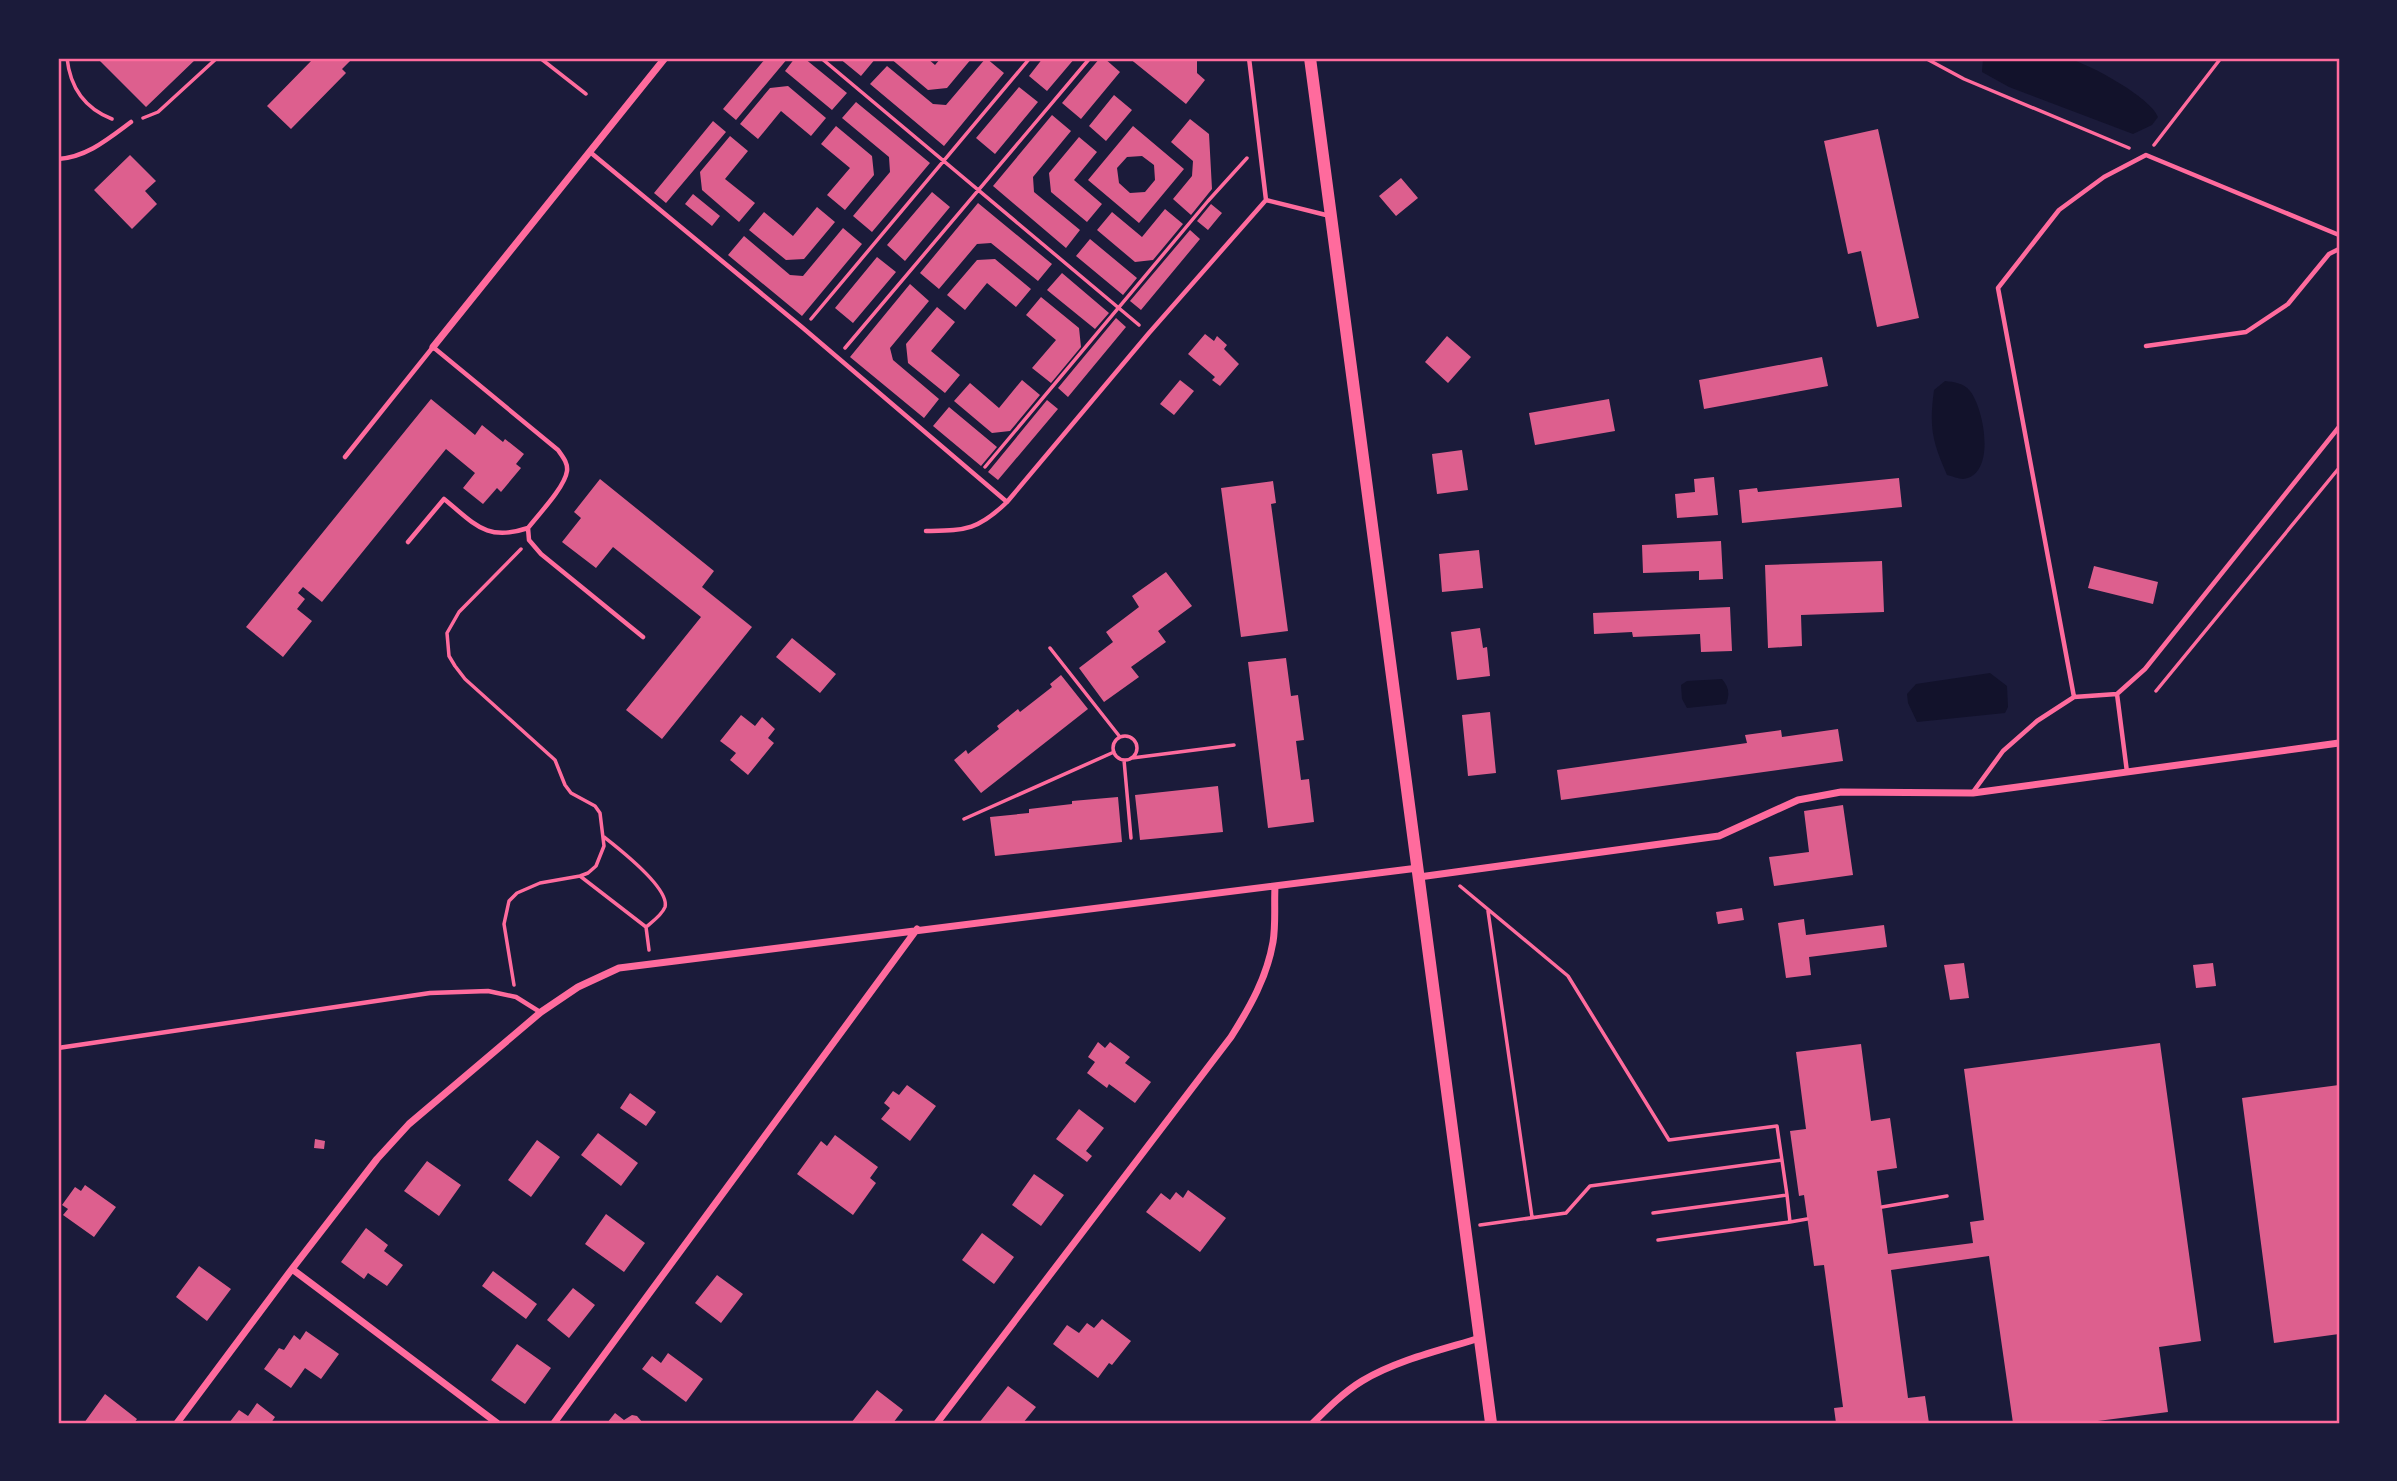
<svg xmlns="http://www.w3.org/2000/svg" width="2397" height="1481" font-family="Barlow,sans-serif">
	<rect width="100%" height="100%" fill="#1b1b3a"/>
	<path fill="#12122b" d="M1983,58c26,0 55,-4 81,0 20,2 88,40 94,59l-6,8 -19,9 -124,-47 -27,-15z
		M1945,381c9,1 19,2 25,10 14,17 27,84 -7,88 -4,0 -11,-3 -16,-4 -15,-34 -18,-48 -13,-85z
		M1990,673l17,13 1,21 -3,6 -88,9 -9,-19 -1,-9 9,-10z
		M1722,679c7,8 8,15 4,25l-39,4 -5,-9 -1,-14 6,-4z"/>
	<path fill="#dd5f8e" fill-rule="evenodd" d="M97,58h100l-51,49z
		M314,58h39l-11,11 4,4 -55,56 -24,-23z
		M766,58h22l-52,62 -13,-11z
		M795,58h9l43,35 -15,17 -47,-39z
		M839,58h37l-15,18z
		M890,58h37l8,7 6,-7h31l-25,30 -19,2z
		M986,58l18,15 -60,73 -74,-62 17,-18 46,38 13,1z
		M1043,58h32l-28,33 -18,-15z
		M1100,58h4l16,14 -39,47 -19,-16z
		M1129,58h68v15l8,7 -19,24z
		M788,86l38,32 -15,18 -30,-25 -23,28 -18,-15 30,-36z
		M1019,87l19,15 -43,52 -19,-16z
		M1114,95l18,15 -26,31 -17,-15z
		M856,102l74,61 -58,69 -19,-16 37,-44 -1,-15 -47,-39z
		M1052,115l19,16 -38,46 1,15 46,38 -14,18 -73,-62z
		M1190,119l19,15 3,55 -21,26 -18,-16 19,-23 1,-15 -22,-19z
		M713,121l13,11 -60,71 -12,-10z
		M836,126l36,30 2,19 -29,35 -18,-15 23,-27 -29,-24z
		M1133,126l51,43 -45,54 -51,-43zM1142,156l12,9 1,15 -10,12 -15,1 -11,-10 -2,-15 10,-11z
		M1878,129l41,189 -42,9 -16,-76 -13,3 -24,-113z
		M730,136l18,15 -23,28 30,24 -16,19 -37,-32 -2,-18z
		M1079,137l18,15 -23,28 28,24 -15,18 -36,-30 -2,-19z
		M130,155l26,26 -11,10 12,13 -25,25 -38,-39z
		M1401,178l17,20 -22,18 -17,-20z
		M932,192l18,15 -45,54 -18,-16z
		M693,194l27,22 -8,10 -27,-22z
		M978,203l74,61 -14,17 -47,-38 -14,1 -38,45 -19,-16z
		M1211,204l11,9 -14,17 -11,-9z
		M817,207l18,15 -31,37 -18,1 -37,-30 15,-18 29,24z
		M1165,209l18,15 -30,36 -18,2 -38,-32 15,-18 30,25z
		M843,228l19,16 -60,72 -74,-61 16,-19 46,39 13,1z
		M1190,230l10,9 -59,71 -11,-9z
		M1090,239l47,39 -14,17 -47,-39z
		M877,257l19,15 -43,51 -18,-15z
		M995,259l36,30 -15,18 -29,-24 -22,27 -18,-15 30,-35z
		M1062,273l47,40 -14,16 -48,-39z
		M910,284l19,17 -39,47 3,12 46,39 -15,19 -74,-61z
		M1041,297l38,31 2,19 -30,36 -19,-15 24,-28 -30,-25z
		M937,307l18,15 -24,29 29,24 -15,18 -37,-30 -2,-19z
		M1116,318l10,9 -58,70 -10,-9z
		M1205,334l9,7 3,-5 10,9 -3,4 15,15 -19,22 -8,-6 3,-3 -27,-23z
		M1447,336l24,21 -23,26 -23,-21z
		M1822,357l6,29 -124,23 -5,-29z
		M1022,380l18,15 -30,36 -18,2 -38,-32 16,-18 29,25z
		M1180,380l14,11 -20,24 -14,-11z
		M431,399l44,36 7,-10 21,17 2,-3 19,15 -8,10 5,4 -20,24 -4,-4 -14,16 -20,-16 12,-15 -29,-24 -124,153 -19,-15 -5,6 7,6 -8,10 15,12 -29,36 -37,-30z
		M1609,399l6,32 -80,14 -6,-32z
		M1047,400l11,9 -60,71 -10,-8z
		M949,407l48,40 -16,19 -48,-40z
		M1462,450l6,40 -31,4 -5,-40z
		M1714,477l4,38 -41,3 -2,-24 20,-2 -1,-13z
		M1899,478l3,29 -160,16 -3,-33 18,-2 1,4z
		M600,479l114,92 -12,16 50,40 -90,112 -36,-29 75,-93 -88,-70 -17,21 -34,-26 19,-24 -7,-6z
		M1273,481l3,22 -5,1 17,127 -47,6 -20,-149z
		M1721,541l2,38 -24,1v-9l-56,2 -1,-28z
		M1479,550l4,38 -41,4 -3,-38z
		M1882,561l2,51 -83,3 1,31 -34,2 -3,-83z
		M2094,566l64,16 -5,22 -65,-16z
		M1166,572l26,34 -34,25 8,11 -35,25 8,10 -35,25 -25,-34 34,-26 -7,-10 33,-25 -7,-11z
		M1730,607l2,44 -31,1 -1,-18 -67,3 -1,-5 -38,2 -1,-21z
		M1480,628l3,20 4,-1 3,29 -33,4 -6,-48z
		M792,638l44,36 -16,19 -44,-36z
		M1286,658l5,38 7,-1 6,45 -8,1 5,39 8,-1 5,43 -46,6 -20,-166z
		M1061,675l27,34 -107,84 -27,-33 12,-10 2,4 31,-25 -2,-3 21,-17 2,3 32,-25 -2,-3z
		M1490,712l6,61 -28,3 -6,-61z
		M741,715l14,11 7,-9 13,12 -7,9 6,5 -26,32 -18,-15 6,-7 -16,-12z
		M1838,729l5,32 -282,39 -4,-30 190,-27 -2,-8 36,-5 1,7z
		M1218,786l5,46 -83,8 -5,-45z
		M1118,797l4,45 -127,14 -5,-39 39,-4v-4l43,-5v-3z
		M1843,805l10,70 -79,11 -5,-29 40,-5 -5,-41z
		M1742,908l2,12 -26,4 -2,-12z
		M1804,919l2,16 78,-10 3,22 -78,10 2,18 -25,3 -8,-55z
		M1964,963l5,35 -19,2 -6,-35z
		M2213,963l3,23 -20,2 -3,-23z
		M1098,1042l7,6 5,-6 20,15 -5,6 26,19 -16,21 -26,-19 -2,4 -20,-15 8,-11 -7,-5z
		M2160,1043l41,298 -42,6 9,65 -86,11h-69l-24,-167 -98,14 17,128 17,-2 4,27h-93l-2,-15 9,-1 -19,-142 -10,1 -10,-71 -5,1 -9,-65 16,-2 -10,-77 65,-8 10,77 19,-3 7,50 -20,3 11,83 85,-11 -3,-21 14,-2 -20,-151z
		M907,1085l29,21 -26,35 -29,-22 9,-11 -6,-5 9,-12 6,4z
		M2339,1085v249l-65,9 -32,-245z
		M630,1093l26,19 -10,14 -26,-18z
		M1079,1109l25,19 -18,23 6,5 -5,6 -31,-23z
		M598,1133l40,30 -17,23 -40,-31z
		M835,1135l43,32 -8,11 6,5 -23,32 -56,-41 24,-33 6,5z
		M315,1139l10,2 -1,8 -10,-1z
		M537,1140l23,17 -29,40 -23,-17z
		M427,1161l34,24 -22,31 -35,-25z
		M1034,1174l30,21 -23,31 -29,-21z
		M85,1185l31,22 -22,30 -31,-22 5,-6 -6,-4 13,-18 6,4z
		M1188,1190l38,28 -26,34 -54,-40 15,-19 9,7 6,-8 7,6z
		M606,1214l39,29 -21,29 -39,-28z
		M366,1228l22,17 -4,6 19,14 -16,21 -19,-13 -4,6 -23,-17z
		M982,1233l32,24 -20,27 -32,-24z
		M199,1266l32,23 -24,32 -31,-24z
		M493,1271l44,33 -11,15 -44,-33z
		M717,1275l26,19 -22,29 -26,-20z
		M573,1288l22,17 -26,33 -22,-18z
		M1102,1319l29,22 -19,24 -3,-2 -11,15 -45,-34 14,-19 12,8 8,-10 7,5z
		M306,1331l33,23 -18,25 -16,-11 -14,20 -27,-19 15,-21 5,2 10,-15 6,5z
		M517,1344l34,24 -26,36 -34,-24z
		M668,1353l35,26 -17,23 -44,-33 10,-13 9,7z
		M1008,1386l28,21 -13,16h-44z
		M877,1390l26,20 -10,13h-42z
		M105,1394l32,25 -3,4h-50z
		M257,1403l18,14 -4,6h-42l10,-13 9,6z
		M615,1413l9,7 8,-5 5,1 6,7h-36z"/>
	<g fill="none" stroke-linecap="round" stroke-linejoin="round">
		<path stroke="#ff6b9d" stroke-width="3.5" d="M67,58c3,29 17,50 45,61
			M540,58l46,36
			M821,58l318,267
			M1925,58l39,21 165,69
			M143,118l15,-6 59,-54
			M2154,145l67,-87
			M811,319l219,-261
			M845,348l245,-290
			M985,467l223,-266 39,-43
			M1050,648l70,89
			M2156,691l183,-223
			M1113 748a12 12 0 1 1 24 0a12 12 0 1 1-24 0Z
			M1132,758l102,-13
			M1124,760l7,78
			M964,819l150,-67
			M604,837c14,11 66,51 61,70 -3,8 -13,15 -19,20
			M580,876l66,51 3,23
			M1460,886l108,90 101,164 108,-14 10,69
			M1488,911l44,306
			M514,985l-10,-61 5,-23 8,-8 23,-10 40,-7 8,-3 8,-7 8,-20 -4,-33 -5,-7 -24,-13 -6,-8 -10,-25 -90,-81 -10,-13 -6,-10 -2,-23 12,-21 62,-63
			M1882,1207l65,-11
			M1653,1213l134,-18 3,27 -132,18
			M1790,1222l17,-3
			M1480,1225l86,-12 24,-27 192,-26"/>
		<path stroke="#ff6b9d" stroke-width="4.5" d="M590,152l213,176 204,174 142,-169 117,-133 -17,-142
			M58,159c29,-2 50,-20 73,-37
			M1266,200l64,16
			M2146,346l100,-14 42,-28 41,-50 10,-5
			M345,457l88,-110 125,103c5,7 10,13 9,21 -2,16 -29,44 -39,57l1,12 12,14 102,83
			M926,531c39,-1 51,0 81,-29
			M408,542l36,-43c31,25 42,43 84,29
			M2117,694l10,78
			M2074,697l43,-3 28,-25 194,-242
			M1973,792l30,-41 34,-30 37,-24 -76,-409 61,-78 45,-33 42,-22 193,80
			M58,1048l372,-55 58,-2 28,6 24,15"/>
		<path stroke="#ff6b9d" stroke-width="7" d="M433,347l232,-289
			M1419,877l300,-41 79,-36 43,-8 132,1 366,-50
			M292,1269l205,154
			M177,1423l115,-154 85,-110 32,-35 132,-112 37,-25 41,-19 799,-100
			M554,1423l363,-494
			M937,1423l294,-386c19,-30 36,-60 42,-95 3,-18 1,-37 2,-55
			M1313,1423c15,-15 31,-31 49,-42 35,-21 79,-31 118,-43"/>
		<path stroke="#ff6b9d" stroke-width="12" d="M1310,58l181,1365"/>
	</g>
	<rect width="2397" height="1481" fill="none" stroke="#1b1b3a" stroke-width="119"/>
	<rect x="60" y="60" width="2278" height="1362" fill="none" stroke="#ff6b9d" stroke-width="2.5"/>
</svg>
